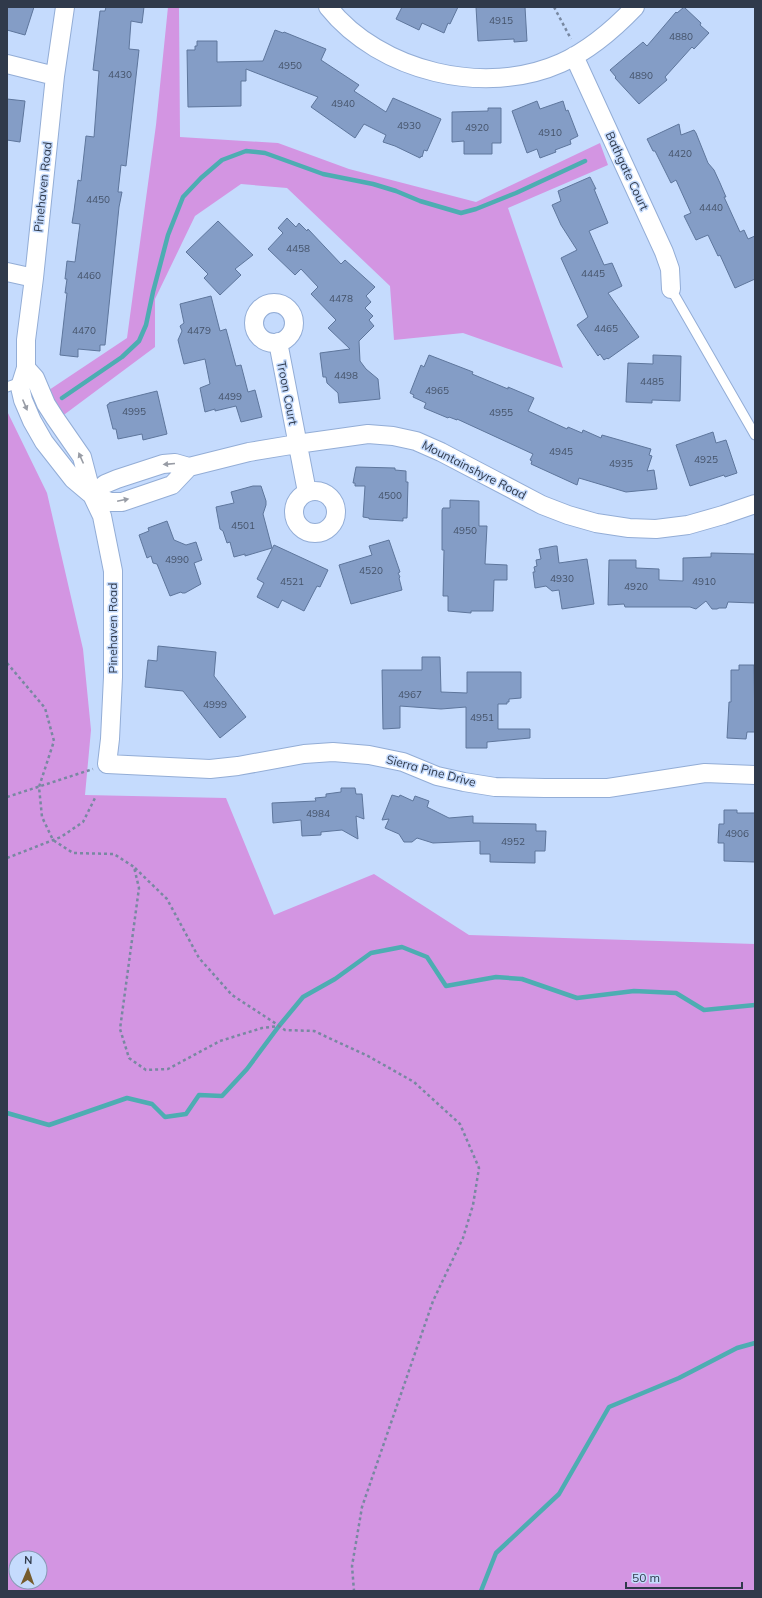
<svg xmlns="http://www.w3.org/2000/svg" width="762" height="1598" font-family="Mulish,sans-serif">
	<rect width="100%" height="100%" fill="#c5dbfd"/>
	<path fill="#d395e2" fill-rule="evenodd" d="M168,7h11l1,130 98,6 71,26 127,33 124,-59 8,22 -100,43 55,160 -100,-35 -69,7 -4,-54 -103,-98 -46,-4 -46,32 -40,83v48l-94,70 -12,-27 78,-52 29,-213z
		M7,411l40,82 36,156 8,81 -6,65 141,3 48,117 100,-41 95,61 286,9v647h-748zM16,1558h24v24h-24z"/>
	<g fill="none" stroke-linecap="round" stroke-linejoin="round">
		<path stroke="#4dadb2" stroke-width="4.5" d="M62,398l60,-41 17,-16 7,-16 7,-33 15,-57 15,-38 18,-19 21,-18 24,-9 19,2 58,21 50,10 23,7 24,10 41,12 15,-4 40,-16 69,-32
			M7,1113l42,12 78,-27 25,6 13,13 21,-3 13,-19 23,1 25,-27 32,-43 24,-29 32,-18 36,-26 31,-6 25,10 19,29 50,-9 26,2 55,19 57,-7 42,2 28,17 51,-5
			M481,1591l15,-38 63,-59 50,-87 70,-29 58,-30 18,-5"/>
	</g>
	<path fill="#849dc6" stroke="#5e769c" d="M7,7h27l-9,28 -18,-5z
		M106,7h38l-2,16 -11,-2 -2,28 10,1 -13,116 -5,-1 -3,27h4l-3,15 -14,138h-5v6l-22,-2v8l-18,-2 7,-62h-2l2,-14h-2l2,-18 8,1 5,-38 -8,-1 2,-12 4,-31 3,1 5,-45 8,1 5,-66 -6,-1 7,-59h5z
		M402,7h56l-8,17 -2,-1 -4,10 -22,-10 -3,7 -23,-11z
		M476,7h49l2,34 -13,1v-3l-36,2z
		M684,7l17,16 -1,2 9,8 -15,16 -2,-2 -27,30 2,3 -28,24 -24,-26 1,-1 -6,-7 33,-28 4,4 29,-34 1,1z
		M275,30l8,3 1,-1 42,17 -5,11 38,25 -5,6 32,21 7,-14 48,21 -14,32 -3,-1 -2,7 -1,-1 -1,2 -25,-12 -12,-4 3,-7 -22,-11 -9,14 -44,-31 7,-10 -72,-28v12h-5v25l-53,1 -1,-57h8v-4h2v-5h20v21l46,-1z
		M7,99l18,2 -5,41 -13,-2z
		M537,101l3,8 23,-8 3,10 2,-1 10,26 -8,4 1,4 -16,6 1,2 -16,6 -3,-9 -10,4 -15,-42z
		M488,108h13v35h-9v11h-28v-13l-12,1v-30l36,-1z
		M679,124l2,11 13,-5 2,3 12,30 6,7 6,13 6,14h-2l16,35 4,-2 4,9 7,-3v43l-20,9 -15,-33 -2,1 -10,-21 -12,5 -12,-24 7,-3 -15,-33 -5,3 -16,-32h-2l-6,-12z
		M590,177l6,12h-2l14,34 -19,8 15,34 8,-2 10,23 -14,7 31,44 -31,22 -1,-1 -3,2 -4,-6 -2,2 -21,-31 11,-8 -27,-59 16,-8 -16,-25 -9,-20 9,-4 -3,-10z
		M287,218l9,9 3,-4 8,8 1,-2 33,35 4,-4 30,27 -9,9 5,6 -6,6 8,8 -4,4 5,6 -15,15 1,20 6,8 12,10 2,20 -41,4 -1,-10 -11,-10 -1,-6h-3l-3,-24 30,-4 -22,-21 8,-8 -25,-26 7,-7 -17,-18 -6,6 -27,-26 15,-16 -5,-5z
		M218,221l35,34 -18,14 6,6 -21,20 -16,-17 4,-4 -22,-22z
		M211,296l9,35 6,-2 10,37 5,-1 7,27 7,-2 7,27 -21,5 -5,-16 -21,5v-2l-10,3 -5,-24 10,-4 -5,-25 -21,5 -6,-24 4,-9 -2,-5 4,-3 -4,-19z
		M429,355l44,17 -1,2 36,15v-2l26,11 -6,13 39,18 1,-2 14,6 1,-3 18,8 1,-3 49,14 -2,6 3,1 -5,15 7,-1 3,19 -31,3 -47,-14 -2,7 -46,-21 1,-3 -2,-1 3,-6 -76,-35v1l-8,-3 -1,1 -24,-10 2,-5 -13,-6 1,-2 -4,-2 11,-28 3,2z
		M653,355l28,1 -1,45 -28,-1v3l-26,-1 2,-39 25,1z
		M157,391l10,43 -24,6 -1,-6 -24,5 -2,-10h-3l-6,-24 2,-1v-1z
		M713,432l3,11 10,-3 11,33 -12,4 -1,-2 -34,11 -14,-41z
		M356,467l39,1v2l11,1v11h2l-1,36h-4v3l-34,-2v-1l-6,-1 2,-31h-10v-3h-2z
		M253,486h8l5,15v4l-3,9 9,34 -27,8v-2l-11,3 -4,-15 -3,1 -4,-12 -3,-2 -4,-22 18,-4 -3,-11z
		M450,500l29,1v25h8l-2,38 22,1v15h-13l-1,31h-22v2l-23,-2v-15h-5l1,-46h-2v-40l1,-2h7z
		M167,521l7,19 12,5 10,-3 6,18 -8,3 7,21 -16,9h-3l-1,-1 -11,4 -13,-32 -4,-1 -2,-7 -4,2 -8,-23 10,-4 -1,-3z
		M389,540l11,32 -2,1 2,4 -1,1 3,12 -51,14 -12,-39 33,-10 -3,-9z
		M274,545l54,25 -8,17 -3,-1 -13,25 -22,-11 -4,8 -21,-11 7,-14 -7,-4z
		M555,546h2l2,17 28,-4 7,45 -32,5 -3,-19 -7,1 -6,-5 -11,2 -2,-16h2l-1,-5 3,-1 -1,-6 5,-1 -2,-10z
		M711,553l44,1v49l-27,-1 -2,6h-7l-2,1h-5l-6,-8 -10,8 -6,-2h-65l-1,-3 -16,1 1,-45h27v8l23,1v11l24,1v-23l28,-1z
		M158,646l58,6 -2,24 32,41 -26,21 -37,-47 -38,-4 3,-27 9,1z
		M422,657h18l1,35 26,1v-21h54v26l-12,1v3h-2v2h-9v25h32v9l-43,4v6h-21v-41l-25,2 -41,-3v22l-17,1 -1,-59h40z
		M739,665h15l1,67h-8l-1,7 -19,-1 2,-36h2v-32h8z
		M341,788h14l1,6h6l2,25 -8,-3 2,23 -16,-9 -21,2v3l-19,1 -1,-16 -28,3 -1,-20 44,-2 -1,-3 11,-1v-3l15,-2z
		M392,795l7,2 1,-2 13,6 2,-5 14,5 -2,6 22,11 24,-2v7l63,1v7h10l-1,20h-10v12l-45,-1v-8h-10v-13l-47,2 -16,-5 -5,4h-8l-5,-8 -14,-6 4,-9 -7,1z
		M724,810h13v3h18v49l-31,-1v-18h-6l1,-19h5z"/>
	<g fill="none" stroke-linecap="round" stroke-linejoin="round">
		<g stroke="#93add6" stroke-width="11">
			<path id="lane" d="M671,289l84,146
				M7,387l14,-5"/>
		</g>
		<g stroke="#93add6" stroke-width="20">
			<path id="street" d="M65,7l-10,69 -21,202 -8,62v28l-6,19 3,13 9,21 12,21 29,37 19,16 18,7h12l50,-17 17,-18
				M328,7c52,65 157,90 233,56 29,-13 52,-33 74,-56
				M574,56l90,196 6,17 1,20
				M7,64l48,12
				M7,272l27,6
				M254 323a20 20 0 1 1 40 0a20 20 0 1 1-40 0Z
				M278,342l29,150
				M26,368l9,10 11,26 9,14 27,39 10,38 10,21 11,55v106l-3,62 -3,25 103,5 28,-3 66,-12 29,-2 36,3 34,7 34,14 27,6 31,5 50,1h63l97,-15 50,2
				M294 512a21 21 0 1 1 42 0a21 21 0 1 1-42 0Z
				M92,495l13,-11 12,-5 46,-15 12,-1 14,4 60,-15 48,-8 71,-10 25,2 23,5 25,11 101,53 26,10 28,8 33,5 27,1 32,-4 35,-10 32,-11"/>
		</g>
		<path stroke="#7888a1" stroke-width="2.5" stroke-dasharray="3 3" stroke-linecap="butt" d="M554,7l17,32
			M7,663l38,45 9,33 -15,46 3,30 11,23 20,13 41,1 20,13 5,21 -19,141 9,29 17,12 22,-1 52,-28 42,-13 17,-2 6,4 29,1 54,25 46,26 46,42 19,44 -6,37 -10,33 -30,63 -71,206 -10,59 2,25
			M7,797l86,-28
			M7,858l54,-21 22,-15 12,-24
			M135,868l32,31 32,59 33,37 46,30"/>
		<use href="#lane" stroke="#fff" stroke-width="9"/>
		<use href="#street" stroke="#fff" stroke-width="18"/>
	</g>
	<defs><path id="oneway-solid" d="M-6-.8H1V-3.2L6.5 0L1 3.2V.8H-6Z"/></defs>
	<g fill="#989ca5">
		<use href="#oneway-solid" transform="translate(25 405) rotate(67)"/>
		<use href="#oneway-solid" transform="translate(81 458) rotate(-114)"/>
		<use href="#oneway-solid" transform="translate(169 464) rotate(175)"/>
		<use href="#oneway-solid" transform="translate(123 500) rotate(-12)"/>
	</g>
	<g text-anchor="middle" stroke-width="3" stroke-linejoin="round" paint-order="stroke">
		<g font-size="10" fill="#45536a">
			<text x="501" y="24">4915</text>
			<text x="681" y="40">4880</text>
			<text x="290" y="69">4950</text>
			<text x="120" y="78">4430</text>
			<text x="641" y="79">4890</text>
			<text x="343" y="107">4940</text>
			<text x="409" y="129">4930</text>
			<text x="477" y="131">4920</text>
			<text x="550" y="136">4910</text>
			<text x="680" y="157">4420</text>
			<text x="98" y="203">4450</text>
			<text x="711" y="211">4440</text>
			<text x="298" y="252">4458</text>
			<text x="593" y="277">4445</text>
			<text x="89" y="279">4460</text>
			<text x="341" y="302">4478</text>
			<text x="606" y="332">4465</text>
			<text x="84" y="334">4470</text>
			<text x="199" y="334">4479</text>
			<text x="346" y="379">4498</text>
			<text x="652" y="385">4485</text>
			<text x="437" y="394">4965</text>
			<text x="230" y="400">4499</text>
			<text x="134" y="415">4995</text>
			<text x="501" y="416">4955</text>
			<text x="561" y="455">4945</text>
			<text x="706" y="463">4925</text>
			<text x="621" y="467">4935</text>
			<text x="390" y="499">4500</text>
			<text x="243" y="529">4501</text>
			<text x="465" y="534">4950</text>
			<text x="177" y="563">4990</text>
			<text x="371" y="574">4520</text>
			<text x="562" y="582">4930</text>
			<text x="292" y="585">4521</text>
			<text x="704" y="585">4910</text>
			<text x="636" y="590">4920</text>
			<text x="410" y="698">4967</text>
			<text x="215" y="708">4999</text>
			<text x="482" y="721">4951</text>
			<text x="318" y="817">4984</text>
			<text x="737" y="837">4906</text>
			<text x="513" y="845">4952</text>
		</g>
		<g font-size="12" fill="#303a4b" stroke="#c5dbfd">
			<text transform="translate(627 171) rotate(65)" y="4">Bathgate Court</text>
			<text transform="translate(43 187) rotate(-84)" y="4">Pinehaven Road</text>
			<text transform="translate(287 393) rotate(79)" y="4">Troon Court</text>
			<text transform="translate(474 470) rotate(27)" y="4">Mountainshyre Road</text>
			<text transform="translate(113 628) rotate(-90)" y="4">Pinehaven Road</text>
			<text transform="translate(431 771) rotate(15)" y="4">Sierra Pine Drive</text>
		</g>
	</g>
	<rect width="762" height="1598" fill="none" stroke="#303a4b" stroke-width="16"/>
	<g transform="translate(28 1570) rotate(2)"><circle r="19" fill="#c5dbfd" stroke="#899bb6"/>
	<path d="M0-3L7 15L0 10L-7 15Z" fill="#765b2d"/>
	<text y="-6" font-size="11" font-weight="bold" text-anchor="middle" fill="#303a4b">N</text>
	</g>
	<path d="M626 1582v6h116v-6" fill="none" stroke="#303a4b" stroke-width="2"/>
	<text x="632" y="1582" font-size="12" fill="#303a4b" stroke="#c5dbfd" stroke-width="3" paint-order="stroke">50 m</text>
</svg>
